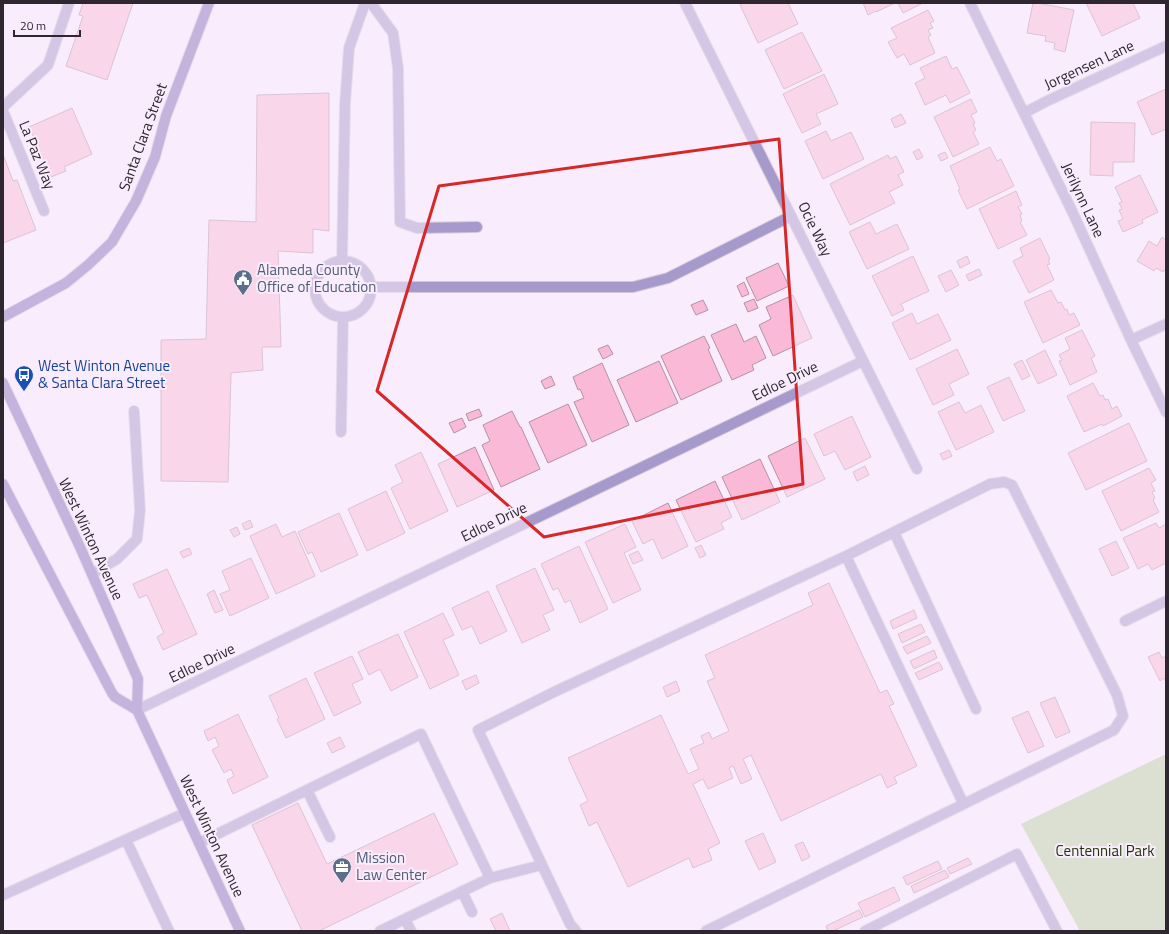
<svg xmlns="http://www.w3.org/2000/svg" width="1169" height="934" font-family="'Titillium Web',sans-serif">
	<rect width="100%" height="100%" fill="#f9ecfc"/>
	<path fill="#b9d0a2" d="M1166,754v177h-86l-59,-107z"/>
	<path fill="#fabad7" stroke="#b293a1" d="M83,3h50l-26,77 -41,-14 17,-50 -4,-1z
		M744,3h44l10,21 -40,19 -18,-38z
		M863,3h32l-19,9v-1l-8,4z
		M898,3h25l-20,10z
		M1033,3h5l36,7 -9,42 -11,-3 1,-6 -10,-2 1,-5 -19,-3z
		M1086,3h47l7,15 -38,18z
		M928,10l6,11 -4,2 3,5 -5,2 3,5 -3,2 7,16 -25,12 -6,-11 -7,4 -9,-16 9,-4 -6,-10z
		M802,32l20,39 -38,18 -19,-39z
		M946,56l6,13 5,-2 13,26 -20,10 -4,-8 -21,10 -10,-22 10,-5 -5,-10z
		M824,74l14,30 -22,10 5,10 -19,9 -19,-39z
		M1166,89v40l-14,6 -15,-33z
		M329,93v138l-16,-2v24l-35,-2 3,96h-19l1,23 -32,3 -3,109 -67,-1v-141l45,-1 3,-119 47,2 1,-127z
		M971,99l6,13 -6,3 4,8 -2,1 3,6 -3,2 6,12 -26,13 -19,-40z
		M72,108l20,46 -28,13 2,4 -15,6 -22,-50z
		M901,114l5,9 -11,5 -4,-9z
		M1091,122l44,1 -1,39h-21v14l-23,-1z
		M826,131l5,10 20,-9 13,27 -41,20 -18,-38z
		M990,147l7,14 4,-2 13,27 -47,23 -9,-19 2,-1 -10,-23z
		M919,149l4,8 -6,3 -4,-8z
		M945,152l3,6 -7,3 -3,-6z
		M3,154l10,27 4,-1 19,50 -33,13z
		M888,155l2,4 6,-3 8,16 -6,3 5,10 -14,7 6,11 -45,22 -20,-41z
		M1140,175l18,37 -16,8 1,3 -20,9 -5,-11 5,-2 -4,-9 3,-1 -3,-6 3,-1 -7,-15z
		M1016,191l6,14 -4,2 4,7 -2,1 2,6 -2,1 7,13 -29,14 -19,-40z
		M870,222l6,12 21,-10 12,25 -42,20 -18,-37z
		M1162,237l4,3v31l-2,-1 -1,2 -7,-4 -2,3 -17,-10 12,-20 8,5z
		M1040,238l10,21 -2,1 2,4 -3,1 7,15 -25,13 -16,-32 10,-5 -3,-8z
		M913,256l16,35 -28,13 3,6 -12,6 -20,-40z
		M967,256l3,7 -10,5 -3,-7z
		M778,263l11,23 -32,15 -11,-23z
		M979,269l3,6 -13,6 -3,-6z
		M951,270l8,15 -13,7 -8,-16z
		M744,282l5,12 -7,3 -5,-11z
		M1051,290l7,13 3,-1 4,8 2,-1 2,6 5,-2 6,12 -37,18 -19,-41z
		M793,295l19,43 -39,18 -14,-31 12,-6 -5,-12z
		M754,299l4,9 -10,4 -4,-9z
		M703,300l5,10 -12,5 -5,-10z
		M912,313l5,11 21,-10 13,26 -41,20 -18,-37z
		M736,324l8,18 12,-6 10,22 -14,7 2,5 -22,10 -21,-45z
		M1082,330l13,26 -4,2 6,14 -27,13 -11,-24 3,-1 -3,-5 11,-6 -5,-11z
		M704,336l6,12 -2,1 14,32 -41,19 -20,-44z
		M608,345l5,9 -10,5 -5,-10z
		M957,349l12,25 -20,10 5,11 -21,10 -17,-36z
		M1045,350l12,25 -19,9 -12,-24z
		M1022,360l8,16 -8,4 -8,-16z
		M659,361l19,42 -42,19 -19,-42z
		M602,363l27,62 -37,17 -18,-40 10,-4 -4,-9 -2,1 -5,-13z
		M551,376l4,9 -10,4 -4,-8z
		M1009,377l16,34 -22,10 -16,-34z
		M1093,383l7,13 3,-1 2,5 3,-1 4,10 5,-3 5,10 -19,10 -1,-2 -18,8 -17,-36z
		M959,402l6,11 16,-8 13,27 -38,18 -18,-38z
		M568,404l19,41 -39,18 -19,-41z
		M479,409l3,7 -13,5 -3,-7z
		M512,411l8,16h1l19,42 -39,18 -19,-42 8,-4 -7,-16z
		M852,416l19,41 -26,13 -10,-19 -11,5 -10,-22z
		M462,418l4,9 -12,6 -5,-10z
		M1129,423l18,38 -61,29 -18,-37z
		M805,438l20,41 -38,18 -19,-41z
		M475,447l19,43 -37,17 -19,-43z
		M949,450l3,6 -9,4 -3,-6z
		M421,452l27,59 -38,18 -19,-41 12,-6 -8,-17z
		M760,459l20,43 -38,18 -20,-43z
		M865,466l4,9 -12,6 -4,-9z
		M1149,468l7,12 -5,3 4,8 -3,1 3,6 -2,2 6,12 -38,19 -19,-40z
		M715,481l17,36 -11,6 3,6 -28,13 -20,-42z
		M386,491l19,42 -38,18 -19,-42z
		M668,503l20,43 -26,13 -9,-20 -10,5 -11,-23z
		M339,513l19,42 -37,17 -9,-20 -4,2 -10,-22z
		M250,520l3,7 -8,3 -3,-6z
		M1156,523l3,5 7,-4v39l-14,7 -4,-6 -10,5 -15,-31z
		M276,524l6,13 13,-6 20,45 -39,18 -26,-58z
		M625,524l11,23 -12,6 17,37 -28,13 -28,-61z
		M237,527l3,7 -6,3 -4,-7z
		M1116,541l13,27 -17,8 -13,-27z
		M701,545l5,10 -6,3 -5,-10z
		M579,546l29,63 -28,14 -10,-23 -5,3 -7,-15 -5,2 -12,-26z
		M189,548l3,6 -9,4 -3,-6z
		M638,551l5,9 -10,4 -4,-9z
		M251,558l18,40 -39,18 -10,-22 10,-4 -8,-19z
		M535,568l19,42 -11,5 7,15 -28,13 -26,-57z
		M167,569l30,65 -34,16 -6,-13 7,-4 -17,-38 -8,3 -6,-14z
		M829,583l51,110 7,-3 7,14 -5,2 28,60 -23,11 3,6 -10,5 -6,-14 -100,47 -30,-66 -8,4 9,20 -11,5 -8,-18 -4,2 4,10 -25,11 -5,-10 -10,5 27,59 -12,6 4,11 -19,8 -4,-10 -61,29 -31,-65 -8,4 -9,-21 8,-4 -20,-43 93,-43 27,59 11,-5 -9,-20 14,-6 -3,-7 8,-4 3,7 17,-8 -22,-50 8,-3 -10,-23 108,-50 -5,-12z
		M214,590l9,20 -8,3 -8,-19z
		M488,591l19,40 -27,13 -8,-18 -10,4 -10,-22z
		M914,610l3,8 -24,11 -3,-8z
		M443,613l11,22 -11,5 16,35 -29,14 -26,-57z
		M921,624l4,8 -23,11 -4,-9z
		M398,634l20,43 -27,14 -11,-22 -11,6 -11,-23z
		M927,636l4,7 -24,11 -4,-7z
		M934,650l3,8 -23,11 -4,-8z
		M1159,652l3,6 4,-2v26l-2,-4 -4,3 -12,-24z
		M352,656l11,23 -11,5 9,19 -27,13 -20,-43z
		M939,662l4,7 -24,11 -4,-7z
		M476,675l3,8 -13,7 -4,-9z
		M306,678l19,41 -39,19 -9,-19 2,-1 -10,-22z
		M676,681l4,10 -13,6 -4,-10z
		M1055,697l15,35 -14,6 -16,-35z
		M1028,711l16,35 -16,7 -16,-35z
		M238,714l30,63 -35,17 -6,-14 7,-4 -3,-7 -7,4 -12,-23 7,-4 -4,-9 -7,4 -4,-10z
		M340,737l5,10 -13,6 -5,-10z
		M298,803l29,61 107,-51 24,51 -139,67h-17l-50,-106z
		M763,833l13,29 -17,8 -14,-29z
		M803,842l7,15 -8,4 -7,-16z
		M968,858l4,6 -22,10 -3,-6z
		M938,861l4,8 -35,16 -4,-8z
		M945,870l4,7 -35,16 -3,-7z
		M894,887l6,13 -35,17 -7,-14z
		M859,910l4,7 -30,14h-5l-2,-5z
		M502,913l8,18h-14l-6,-12z"/>
	<g fill="none" stroke-linecap="round" stroke-linejoin="round">
		<g stroke="#d4c9d7" stroke-width="12">
			<path id="lane" d="M371,3l22,30 5,35 2,154 17,6 60,-1
				M342,260l3,-156 4,-56 16,-45
				M315 289a28 28 0 1 1 56 0a28 28 0 1 1-56 0Z
				M371,287h262l35,-9 123,-62
				M341,432l2,-114
				M894,532l82,177
				M846,556l117,247
				M92,574l25,-15 20,-20 3,-29 -6,-99
				M307,790l23,47
				M126,840l43,91
				M199,843l222,-109 69,144 -110,53
				M490,878l52,-13
				M462,891l10,21
				M3,895l182,-82
				M405,919l6,12
				M576,931l-6,-7 -92,-194 76,-38 292,-136 144,-72 14,-2 8,3 105,210 6,21 -9,14 -408,201
				M865,931l152,-77 40,77"/>
		</g>
		<g stroke="#d4c9d7" stroke-width="12">
			<path id="street" d="M685,3l232,466
				M970,3l102,208 59,129 35,72
				M3,107l45,-42 21,-62
				M3,111l41,100
				M1024,113l23,-12 119,-55
				M1131,340l35,-16
				M1125,621l41,-20
				M137,710l726,-349"/>
		</g>
		<g stroke="#d4c9d7" stroke-width="12">
			<path id="secondary" d="M3,317l63,-34 22,-18 24,-23 24,-41 19,-44 11,-41 43,-113
				M3,383l77,164 58,132 -1,31 103,221
				M3,484l109,209 3,4 22,13"/>
		</g>
		<use href="#lane" stroke="#a69acd" stroke-width="10"/>
		<use href="#street" stroke="#a69acd" stroke-width="10"/>
		<use href="#secondary" stroke="#836fb8" stroke-width="10"/>
	</g>
	<path d="M0 0H1169V934H0ZM779,139l24,345 -259,53 -167,-146 62,-205z" fill="#f9ecfc" fill-opacity=".55" fill-rule="evenodd"/>
	<path fill="none" stroke="#d62828" stroke-width="3" stroke-linejoin="round" d="M779,139l24,345 -259,53 -167,-146 62,-205z"/>
	<defs>
		<g id="civic-pin" transform="scale(1)"><path d="M0 17L-7.5 6A9.5 9.5 0 1 1 7.5 6Z" fill="#5c6f8a" stroke="#f9ecfc"/><path d="M-.6-6.5H3V-4.5H.6V-3L4-1V1h2V6H-6V1h2V-1L-.6-3ZM-1.2 2.5V6h2.4V2.5Z" fill="#fff"/></g>
		<g id="bus-pin" transform="scale(1)"><path d="M0 17L-7.5 6A9.5 9.5 0 1 1 7.5 6Z" fill="#1a4fb4" stroke="#f9ecfc"/><path d="M-5-6H5V4H4V6H2V4H-2V6H-4V4H-5ZM-3.5-4V0h7V-4ZM-3.5 1.2v1.5H-2V1.2ZM2 1.2v1.5H3.5V1.2Z" fill="#fff"/></g>
		<g id="office-pin" transform="scale(1)"><path d="M0 17L-7.5 6A9.5 9.5 0 1 1 7.5 6Z" fill="#5c6f8a" stroke="#f9ecfc"/><path d="M-6-3h4V-5.5h4V-3h4V5H-6ZM-1-4.5V-3h2v-1.5ZM-6 0V1H6V0Z" fill="#fff"/></g>
	</defs>
	<g fill-rule="evenodd">
		<use href="#civic-pin" x="243" y="279"/>
		<use href="#bus-pin" x="24" y="375"/>
		<use href="#office-pin" x="342" y="867"/>
	</g>
	<g text-anchor="middle" stroke-width="4" stroke-linejoin="round" paint-order="stroke">
		<g font-size="15" fill="#2e2730" stroke="#f9ecfc">
			<text transform="translate(1089 65) rotate(-25)" y="5">Jorgensen Lane</text>
			<text transform="translate(143 137) rotate(-70)" y="5">Santa Clara Street</text>
			<text transform="translate(37 155) rotate(68)" y="5">La Paz Way</text>
			<text transform="translate(1083 200) rotate(65)" y="5">Jerilynn Lane</text>
			<text transform="translate(815 229) rotate(64)" y="5">Ocie Way</text>
			<text transform="translate(785 381) rotate(-26)" y="5">Edloe Drive</text>
			<text transform="translate(494 522) rotate(-26)" y="5">Edloe Drive</text>
			<text transform="translate(91 539) rotate(65)" y="5">West Winton Avenue</text>
			<text transform="translate(202 663) rotate(-26)" y="5">Edloe Drive</text>
			<text transform="translate(212 836) rotate(65)" y="5">West Winton Avenue</text>
		</g>
		<g font-size="15" fill="#4e5e75" stroke="#f9ecfc" text-anchor="start">
			<text x="257" y="275">Alameda County<tspan x="257" dy="17">Office of Education</tspan></text>
			<text x="356" y="863">Mission<tspan x="356" dy="17">Law Center</tspan></text>
		</g>
		<g font-size="15" fill="#164399" stroke="#f9ecfc" text-anchor="start">
			<text x="38" y="371">West Winton Avenue<tspan x="38" dy="17">&amp; Santa Clara Street</tspan></text>
		</g>
		<g font-size="15" fill="#1d3200" stroke="#f9ecfc">
			<text x="1105" y="856">Centennial Park</text>
		</g>
	</g>
	<rect width="1169" height="934" fill="none" stroke="#2e2730" stroke-width="8"/>
	<path d="M14 30v6h66v-6" fill="none" stroke="#2e2730" stroke-width="2"/>
	<text x="20" y="30" font-size="12" fill="#2e2730" stroke="#f9ecfc" stroke-width="3" paint-order="stroke">20 m</text>
</svg>
